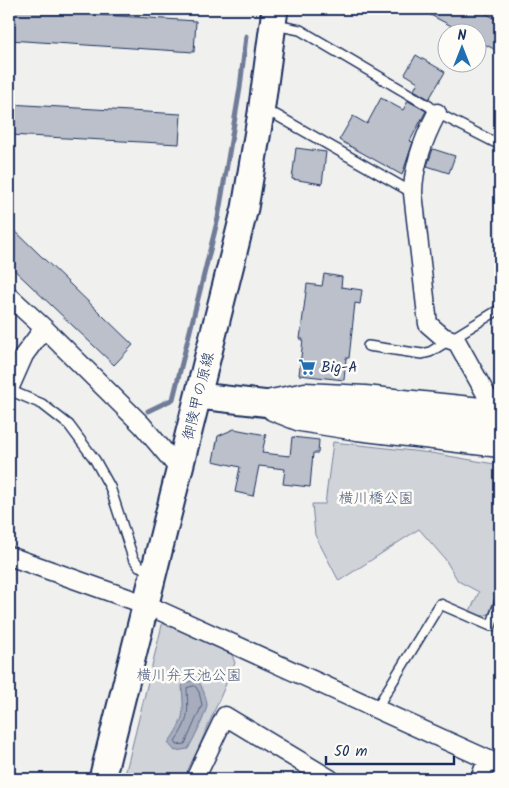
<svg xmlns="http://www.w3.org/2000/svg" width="509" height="788" font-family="Kalam,'Klee One',sans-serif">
	<rect width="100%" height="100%" fill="#f0f0ee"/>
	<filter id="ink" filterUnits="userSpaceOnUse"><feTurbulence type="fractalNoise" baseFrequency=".02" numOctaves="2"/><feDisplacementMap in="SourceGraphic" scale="10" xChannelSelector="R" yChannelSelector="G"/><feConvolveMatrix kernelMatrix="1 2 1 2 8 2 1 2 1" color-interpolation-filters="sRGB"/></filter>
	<g filter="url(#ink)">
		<path fill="#d0d3d8" stroke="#76819b" d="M333,442l98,11 69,12v119l-11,30 -7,2 -12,-5 9,-19 -21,-11 -13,-22 -26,-30 -80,52 -24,-46 -3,-31h13z
			M163,621l68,31 4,11 -50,116h-61z"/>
		<path fill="#a7adbd" stroke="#6f7b97" d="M198,680c4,7 8,16 9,24 0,9 -14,36 -19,45l-13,2 -7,-8c17,-24 16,-28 14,-57l3,-4z"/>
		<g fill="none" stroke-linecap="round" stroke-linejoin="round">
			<path stroke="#536184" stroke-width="1" d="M195,686l4,6 3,13 -17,39 -8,1 -2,-4c15,-22 13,-27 12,-53z"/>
			<path stroke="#6f7b97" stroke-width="5" d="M499,85l1,-1
				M148,411l25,-12 45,-181 22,-130 6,-52"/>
		</g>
		<path fill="#bbc0ca" stroke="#1b2f5e" d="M9,9l187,12 -2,31 -185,-12z
			M419,9h58l23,12v31l-24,-12v-8h-13z
			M416,55l29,17 -16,27 -15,-9 4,-8 -13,-8z
			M381,98l22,12 5,-9 18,10 -16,30 3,1 -11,33 -63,-35 14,-24 14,8z
			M9,104l172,10 -2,30 -170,-9z
			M296,148l30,4 -4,32 -30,-5z
			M433,149l22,7 -6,17 -22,-7z
			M9,225l124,120 -19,20 -105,-100z
			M324,274l18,3 -1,10 21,3 -2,14 -5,-1 -6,55h-3l-2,22 -45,-5 4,-36h-3l7,-55 15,2z
			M234,429l32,6 -4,18 28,3 2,-19 27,3 -1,13h-5l-3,34 -27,-3 2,-15 -26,-3 -6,30 -18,-4 5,-25 -27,-6 5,-25z"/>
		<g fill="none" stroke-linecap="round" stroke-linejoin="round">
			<g stroke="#1b2f5e" stroke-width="12">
				<path id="lane" d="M275,25l25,5 129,76 8,7 63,32
					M261,113l15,2 137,78
					M368,346l54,8 8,-2 70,-43
					M9,390l33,14 27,21 26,35 15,27 23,71 6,8 14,5
					M376,709l64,-105 51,22 9,-25"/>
			</g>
			<g stroke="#1b2f5e" stroke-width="21">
				<path id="street" d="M437,113c-13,25 -24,52 -24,80l15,131 15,13 14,5 30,54v12
					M9,296l35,32 98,97 38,45
					M9,389l15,-34 20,-27
					M271,399l34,-7 60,3 135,14
					M272,411l28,11 57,9 143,17
					M9,556l138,49 353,160
					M195,779l30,-63 105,63
					M480,779l7,-19"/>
			</g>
			<g stroke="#1b2f5e" stroke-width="29">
				<path id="secondary" d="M199,396l301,34
					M102,779l143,-571 16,-95 14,-104"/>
			</g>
			<use href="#lane" stroke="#fdfcf7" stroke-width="9"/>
			<use href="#street" stroke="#fdfcf7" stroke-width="18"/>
			<use href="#secondary" stroke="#fdfcf7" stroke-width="25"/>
		</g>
	</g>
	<defs>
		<g id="supermarket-bare" transform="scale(1.35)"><path d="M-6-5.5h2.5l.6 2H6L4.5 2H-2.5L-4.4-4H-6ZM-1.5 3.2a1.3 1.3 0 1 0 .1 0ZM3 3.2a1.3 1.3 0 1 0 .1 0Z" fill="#1f6fb2" stroke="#fdfcf7" stroke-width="2.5" paint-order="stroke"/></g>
	</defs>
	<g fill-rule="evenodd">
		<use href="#supermarket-bare" x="307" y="367"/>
	</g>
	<g text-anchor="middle" stroke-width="5" stroke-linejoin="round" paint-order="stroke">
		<g font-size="15" fill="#1b2f5e" stroke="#fdfcf7" text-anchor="start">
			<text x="321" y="372">Big-A</text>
		</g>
		<g font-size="15" fill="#1b2f5e" stroke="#fdfcf7">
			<text transform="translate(198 396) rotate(-76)" y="5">御陵甲の原線</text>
		</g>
		<g font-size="15" fill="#48587c" stroke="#fdfcf7">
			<text x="376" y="503">横川橋公園</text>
			<text x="189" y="680">横川弁天池公園</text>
		</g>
	</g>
	<rect width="509" height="788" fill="none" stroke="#fdfcf7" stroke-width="30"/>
	<rect x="15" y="15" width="479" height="758" fill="none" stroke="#1b2f5e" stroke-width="2" filter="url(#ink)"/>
	<g transform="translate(462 48)"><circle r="24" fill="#fdfcf7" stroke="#a3aaba"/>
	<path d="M0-4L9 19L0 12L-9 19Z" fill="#1f6fb2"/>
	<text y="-8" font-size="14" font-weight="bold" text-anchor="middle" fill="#1b2f5e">N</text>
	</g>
	<path d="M326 756v8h128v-8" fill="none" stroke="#1b2f5e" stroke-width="2.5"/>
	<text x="334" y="756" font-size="15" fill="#1b2f5e" stroke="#fdfcf7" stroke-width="4" paint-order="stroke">50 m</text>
</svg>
